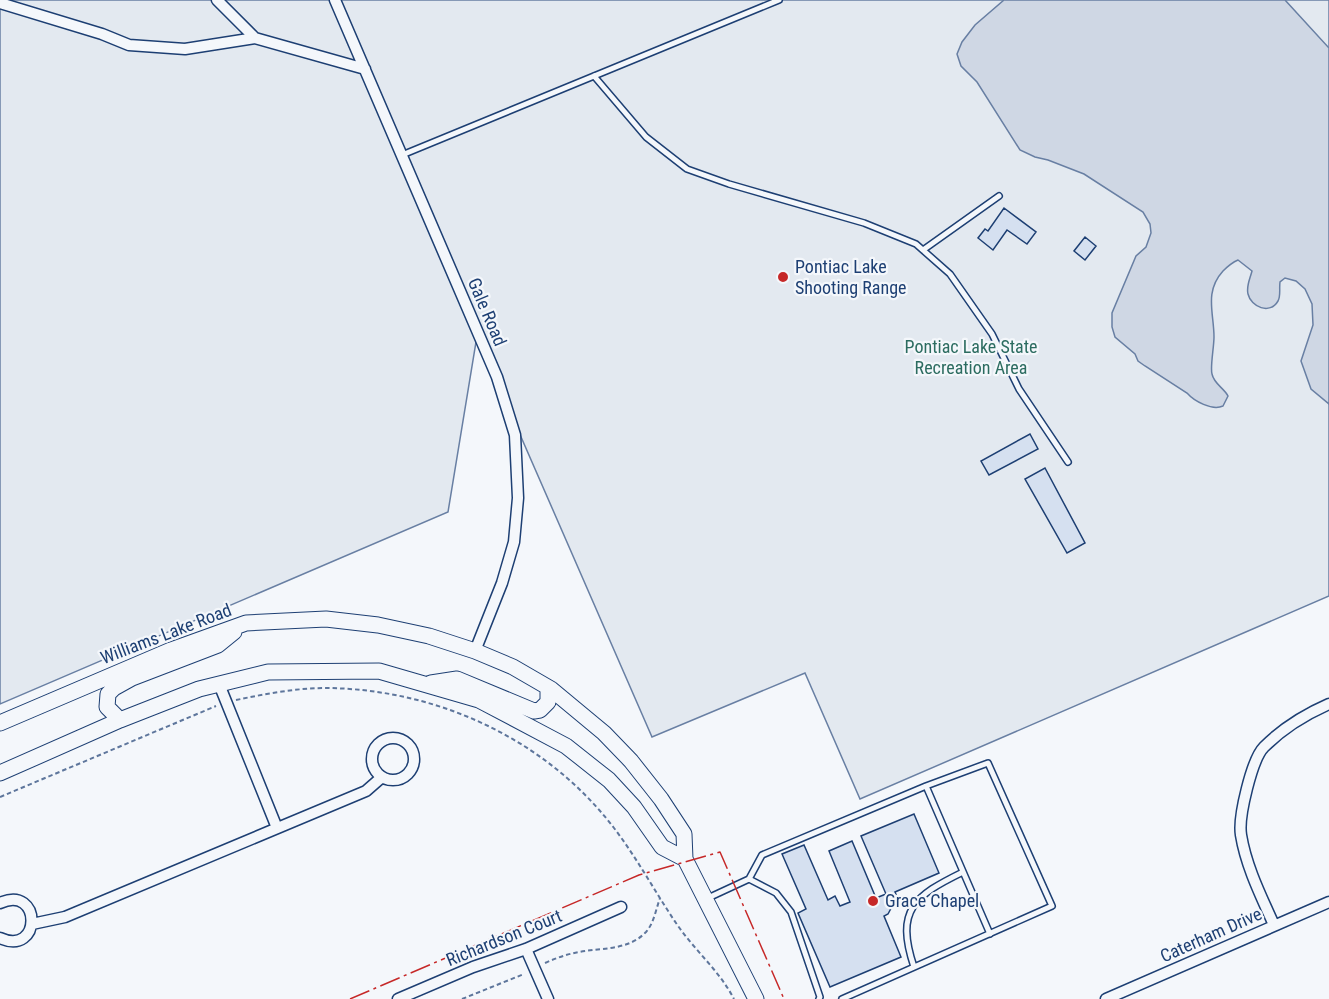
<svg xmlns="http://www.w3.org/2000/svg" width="1329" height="999" font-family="'Roboto Condensed',sans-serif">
	<rect width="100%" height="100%" fill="#f4f7fb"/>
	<path fill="#e3e9f0" stroke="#687fa3" stroke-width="1.5" d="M0,0h1329v596l-469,203 -55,-126 -153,64 -175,-401 -29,176 -448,192z"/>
	<path fill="#cfd7e4" stroke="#687fa3" stroke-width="1.5" d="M1004,0h281l44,48v356l-18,-15 -10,-28 12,-36 -1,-21 -7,-15 -9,-8 -11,-3 -5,4c-1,6 1,14 -2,19 -8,14 -27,6 -30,-7 -2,-8 2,-15 4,-23l-14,-11c-7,3 -10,6 -15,11 -19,21 -9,42 -9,66 0,10 -4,30 -2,37 2,10 12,14 16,22l-5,10c-11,5 -29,-5 -36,-13l-42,-27 -7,-5 -3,-7 -20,-17 -3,-10v-14l24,-57 10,-9 5,-14 -1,-9 -7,-12 -59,-38 -36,-14 -13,-3 -15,-7 -43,-68 -16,-16 -4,-12 5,-12 13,-17z"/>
	<path fill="#d5e0f0" stroke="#1d3f73" stroke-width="1.5" d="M1004,208l32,24 -9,12 -20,-14 -14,20 -15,-12 7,-9 3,2z
		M1085,237l11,9 -11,14 -11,-9z
		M1030,434l8,15 -49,26 -8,-14z
		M1045,468l40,75 -18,10 -42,-74z
		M914,814l25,59 -44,19 2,5 -9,17 -4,2 17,41 -71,30 -32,-74 8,-4 -24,-55 22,-9 24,55 7,-4 5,10 10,-4 -21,-51 23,-10 24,57 10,-4 -25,-58z"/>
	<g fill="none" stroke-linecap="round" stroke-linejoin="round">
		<g stroke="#1d3f73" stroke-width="8">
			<path id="lane" d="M594,76l52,61 41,32 42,15 135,39 52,21 34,30 42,60 27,55 49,73
				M402,155l377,-155
				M923,250l76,-54
				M749,879l27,14 15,19 29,85 -1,2
				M708,898l41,-19 13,-24 164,-69
				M914,967c-19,-57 0,-71 49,-95
				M842,999l210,-93 -64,-143 -62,23 64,148"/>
		</g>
		<g stroke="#1d3f73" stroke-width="13">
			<path id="street" d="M217,0l38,38
				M335,0l162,377 18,58 3,63 -4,44 -12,41 -27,68
				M0,3l102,31 27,11 56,4 70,-11 110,31
				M219,684l58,144
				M372 759a21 21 0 1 1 42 0a21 21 0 1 1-42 0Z
				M0,903c42,-19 42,54 0,35
				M32,924l33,-7 301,-126 16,-14
				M1274,925c-13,-29 -28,-59 -33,-90 -3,-18 11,-76 23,-88 18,-18 42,-33 65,-43
				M526,949l22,50
				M398,999l75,-32 53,-18 95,-42
				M1106,999l223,-97"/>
		</g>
		<g stroke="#1d3f73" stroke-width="17">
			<path id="secondary" d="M431,683l26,-4 77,32 6,-1 8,-8v-14
				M120,720l-13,-13 1,-13 6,-6 18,-10 86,-33 16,-13
				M0,723l171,-73 75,-27 80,-4 52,6 51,11 46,15 38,16 38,22 53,44 27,28 30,38 23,35 1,25 71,140
				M0,773l120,-53 79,-31 69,-17 111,-1 100,29 87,46 43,34 25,27 28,40 23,12"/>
		</g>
		<path stroke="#5e769c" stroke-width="2" stroke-dasharray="4.5 3" stroke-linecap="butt" d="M236,700c29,-6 60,-12 90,-12 111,1 220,51 288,140 23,30 41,64 62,95 18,27 43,47 58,76
			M0,797l216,-91
			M545,963c13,-6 26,-10 40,-12 21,-3 45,-2 61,-19 8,-9 10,-23 14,-34
			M462,999l62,-25"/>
		<use href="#lane" stroke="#f4f7fb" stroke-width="5"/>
		<use href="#street" stroke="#f4f7fb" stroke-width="10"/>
		<use href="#secondary" stroke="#f4f7fb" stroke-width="15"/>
		<path stroke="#c62828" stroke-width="1.5" stroke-dasharray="21 4.5 3 4.5" stroke-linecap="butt" d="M350,999l289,-124 81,-23 64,147"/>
	</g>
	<g fill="#c62828" stroke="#f4f7fb" stroke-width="2">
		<circle cx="783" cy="277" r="6"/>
		<circle cx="873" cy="901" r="6"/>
	</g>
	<g text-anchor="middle" stroke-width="4.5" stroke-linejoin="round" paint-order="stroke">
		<g font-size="18" fill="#1d3f73" stroke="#f4f7fb" text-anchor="start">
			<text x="795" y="273">Pontiac Lake<tspan x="795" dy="21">Shooting Range</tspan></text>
			<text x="885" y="907">Grace Chapel</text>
		</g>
		<g font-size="18" fill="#1d3f73" stroke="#f4f7fb">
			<text transform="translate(487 312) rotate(67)" y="6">Gale Road</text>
			<text transform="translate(166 634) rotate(-21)" y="6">Williams Lake Road</text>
			<text transform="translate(1211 935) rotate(-24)" y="6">Caterham Drive</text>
			<text transform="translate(504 938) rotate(-22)" y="6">Richardson Court</text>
		</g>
		<g font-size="18" fill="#2c6c60" stroke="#f4f7fb">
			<text x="971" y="353">Pontiac Lake State<tspan x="971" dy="21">Recreation Area</tspan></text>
		</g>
	</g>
</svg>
